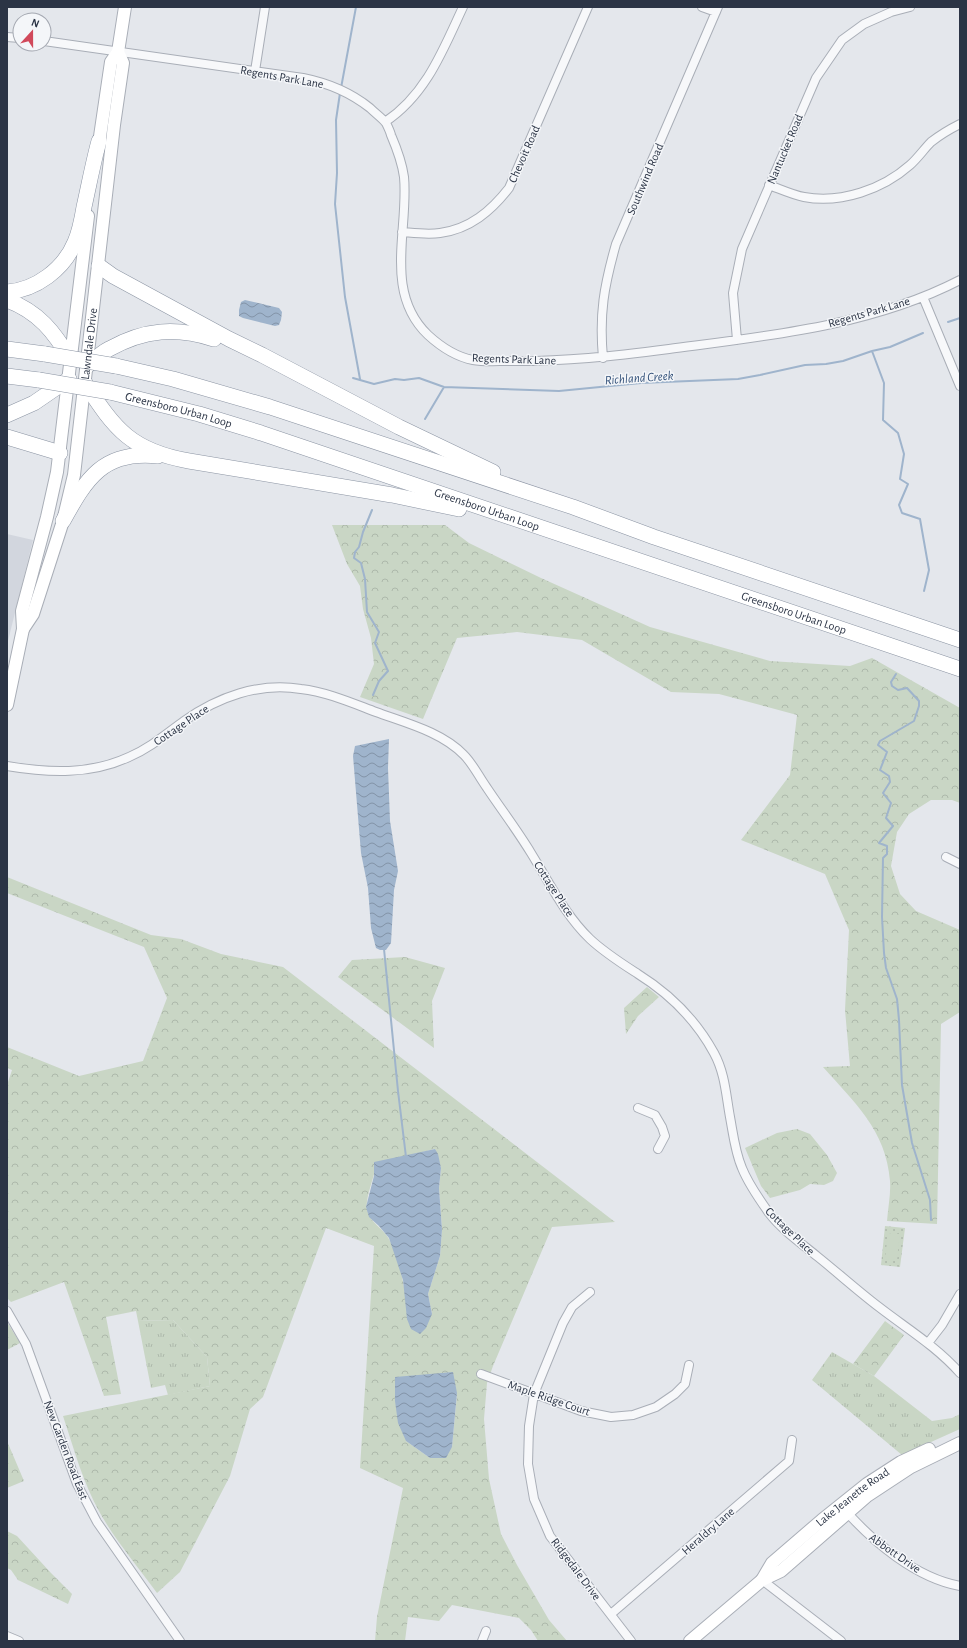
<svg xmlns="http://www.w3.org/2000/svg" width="967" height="1648" font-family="'Alegreya Sans',sans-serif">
	<defs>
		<pattern id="grass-tufts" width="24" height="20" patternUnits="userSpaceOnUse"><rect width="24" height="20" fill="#c9d6c5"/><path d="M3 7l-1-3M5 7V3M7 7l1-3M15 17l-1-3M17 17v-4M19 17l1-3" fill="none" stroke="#adb8ab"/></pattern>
		<pattern id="forest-crowns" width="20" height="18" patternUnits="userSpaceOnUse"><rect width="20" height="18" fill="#c9d6c5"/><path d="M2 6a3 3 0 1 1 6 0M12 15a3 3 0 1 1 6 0" fill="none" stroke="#adb8ab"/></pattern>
		<pattern id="park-dots" width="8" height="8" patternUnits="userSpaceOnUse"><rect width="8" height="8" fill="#c9d6c5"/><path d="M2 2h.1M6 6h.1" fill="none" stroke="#adb8ab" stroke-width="1.8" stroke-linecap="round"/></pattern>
		<pattern id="water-waves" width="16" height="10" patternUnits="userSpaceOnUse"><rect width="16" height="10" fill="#9fb4cc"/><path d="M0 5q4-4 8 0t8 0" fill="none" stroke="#8293a7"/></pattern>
	</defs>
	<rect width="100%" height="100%" fill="#e4e7ec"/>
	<path fill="#d2d6de" d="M7,534l26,6 -26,105z"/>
	<path fill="url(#grass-tufts)" d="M173,1320l34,37 3,29 -42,9 -3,-10 -14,3 -13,-67z
		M832,1352l42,24 58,45 20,-3 8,-4v15l-58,26 -90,-75z"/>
	<path fill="url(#forest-crowns)" fill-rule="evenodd" d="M332,525h113l24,18 72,35 109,49 120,34 80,5 22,-8 88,50v95l-8,-3h-21l-22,14 -12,18 -6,34 9,28 16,17 44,19v82l-19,12 -4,200 -50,-3c1,-13 4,-28 3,-40 -4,-51 -36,-79 -67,-114l27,-1 -5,-56 4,-80 -24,-56 -84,-34 49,-65 7,-60 -78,-21 -48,-2 -89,-52 -65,-8 -60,6 -34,81 -63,-22 14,-33 -3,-26 -8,-29 -3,-23 -13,-22z
		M7,877l144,58 30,4 40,15 62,13 332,255 -63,5 -59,139 -6,17 -3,36 5,60 12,55 16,31 32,55 18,21h-29l-7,-11 -12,-12 -67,-13 -13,16 -31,-4 -3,24h-30l2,-24 26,-129 -43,-20 14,-222 -48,-18 -63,169 -13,12 -20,67 -50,96 -23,21c-19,-26 -41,-52 -57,-80 -17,-30 -26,-64 -37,-97l147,-30 -3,-29 -34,-37 -35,1 -2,-10 -30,6 15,77 -17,2 -40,-114 -53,20 -4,-4v-213l5,-15 -5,-2v-21l72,29 64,-15 24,-63 -23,-51 -137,-54zM435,1149l6,19 -2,20 3,42 -2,26 -12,38 4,20 -27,-21c-3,-18 -7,-38 -16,-54 -6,-11 -20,-17 -22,-30 -2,-9 6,-29 8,-39l31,-14zM457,1394l-5,53 -22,11 -24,-17z
		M405,957l40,11 -13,33 2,47 -96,-71 14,-17z
		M647,987l12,10 -21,19 -12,18 -2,-26z
		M797,1129l13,5 17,21 10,18 -4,8 -9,4 -14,-1 -10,6 -30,8 -9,-12 -16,-38 32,-15z
		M885,1321l19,14 -30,41 -21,-12z
		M7,1322l13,21 -13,7z
		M7,1441l17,40 -17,7z
		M7,1531l10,5 34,37 21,21 -4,10 -50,-24 -7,-10 -4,-2z"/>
	<path fill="url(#park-dots)" d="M885,1226l20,2 -5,39 -19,-2z"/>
	<path fill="#c9d6c5" d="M888,1233l12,1 -3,26 -12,-1z"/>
	<path fill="url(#water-waves)" d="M245,300l34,8 3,4 -1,8 -2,5 -4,1 -32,-8 -4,-2v-6l2,-8z
		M389,739l-1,29 2,53 8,50 -4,19 -3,53 -5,7h-6l-4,-2 -5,-20 -3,-40 -7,-35 -8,-97 2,-10z
		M435,1149l3,5 3,14 -2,20 3,42 -2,26 -12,38 4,20 -6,14 -6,6 -9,-5 -4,-10 -4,-39 -14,-42 -10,-12 -10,-9 -3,-10 8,-31v-14z
		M453,1372l4,21 -5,54 -6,11h-16l-24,-17 -8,-18 -3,-22v-24z"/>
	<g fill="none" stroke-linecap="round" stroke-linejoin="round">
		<path stroke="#9fb4cc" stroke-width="2" d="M341,88l15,-81
			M340,93l-4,27 1,53 -2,31 10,93 15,82
			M948,322l12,-4
			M872,351l12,32 -1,37 15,13 6,21 -4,25 8,5 -9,21 3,8 18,6 9,51 -5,21
			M353,378l21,6 21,-5 9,1 15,-2 25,9 115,4 82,-8 97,-4 22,-4 45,-10 21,-1 17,-3 29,-10 18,-4 33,-14
			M425,419l19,-32
			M372,510l-9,22 -4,15 -4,5 -1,6 7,5 4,16 2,33 12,20 -4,11 13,28 -9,10 -6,14
			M896,674l-5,8 1,4 6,4 9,-2 12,13v5l-5,15 -34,20 -2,4 9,7 -7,18 9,6 1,6 -7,11 8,10 -5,15 7,8 -14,17 8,3v8l-4,4 -1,59 2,36 2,15 11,31 2,21 3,65 10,58 18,57 1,20
			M384,949l14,142 8,66"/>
		<g stroke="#a9aeb7" stroke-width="10">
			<path id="street" d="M702,7l14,5
				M7,37l13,1
				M44,41l259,37c25,5 47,14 67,30 5,5 12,10 16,15 2,4 4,8 5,12 6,14 11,27 13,42 5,52 -21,115 24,158 12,11 29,22 45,25 11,2 24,1 35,1 54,1 107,-5 161,-12 98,-13 202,-23 291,-69
				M255,71l10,-64
				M385,122c41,-27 58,-72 78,-115
				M769,185c11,4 24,10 35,12 37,7 79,-8 106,-32 8,-7 14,-16 21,-23 9,-7 19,-13 29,-18
				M402,232c12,1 26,3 38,1 30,-4 51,-22 69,-45l79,-181
				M923,297l37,89
				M737,340l-4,-47 9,-44 74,-171 26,-38 22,-16 27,-12 19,-5
				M603,358c-4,-44 1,-72 13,-114l102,-237
				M7,766c42,7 83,9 122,-9 21,-9 37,-23 55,-36 34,-24 75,-39 117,-32 26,3 51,14 75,23 30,11 66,20 88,43 9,9 15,22 23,33 14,21 30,42 44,65 18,29 34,62 59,86 15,14 31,24 48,35 32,20 58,46 76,79 11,20 12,42 16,64 3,16 5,35 12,51 6,15 17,31 27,45 13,17 32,30 49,44 20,16 40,34 61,50 27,21 57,39 81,66
				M946,857l14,7
				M638,1108l17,7 7,12 3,9 -7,13
				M590,1292l-18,15 -9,16 -29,71 -5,32 -1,38 6,35 16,37 81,105
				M7,1311l19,33 51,140 20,38 83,119
				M928,1343l14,-18 18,-31
				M481,1374l100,37 30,6 22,-2 23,-8 19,-13 10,-10 4,-19
				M844,1509c29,33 72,69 116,77
				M762,1580l79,61
				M611,1614l178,-153 3,-21
				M7,1636l12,5
				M482,1641l4,-10"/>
		</g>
		<g stroke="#a9aeb7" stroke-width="14">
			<g id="secondary">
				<path d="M98,150l13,-88 7,-10 7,-45"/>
				<path id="s1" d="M23,629l10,-15 30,-93 11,-46 40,-350 9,-62 -5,-11"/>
				<path d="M7,705l16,-76 -1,-18 25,-94 10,-45 31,-256"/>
				<path id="s2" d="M762,1580l10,-17 50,-43 45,-36 34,-22 28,-13"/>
				<path d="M690,1641l72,-61 19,-9 86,-75 44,-29 49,-24"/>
			</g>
		</g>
		<g stroke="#8b94a3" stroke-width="16">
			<g id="highway">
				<path d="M99,266l14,10 116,63 33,16 137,72 94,45"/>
				<path d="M7,292c29,-2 57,-23 68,-50 5,-11 7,-23 9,-35 5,-22 9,-44 15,-66"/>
				<path d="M7,300c32,12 47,32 64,60"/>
				<path d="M7,349l38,5"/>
				<path d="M87,366c7,-6 14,-13 22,-17 36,-20 67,-22 105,-10"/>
				<path d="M116,366l57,13 97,28 303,100 81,30 306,103"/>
				<path d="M7,376l32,4"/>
				<path d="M85,383c30,47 47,68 104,78l203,34 67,14"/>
				<path id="s3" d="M110,392l89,22 62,19 699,236"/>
				<path d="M7,415l27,-12 35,-24"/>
				<path d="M7,437l53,16"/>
				<path d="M63,521c23,-42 40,-71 95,-65"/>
			</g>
		</g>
		<use href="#street" stroke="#f7f8fa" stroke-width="8"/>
		<use href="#secondary" stroke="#fff" stroke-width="12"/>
		<use href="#highway" stroke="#fff" stroke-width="15"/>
		<g stroke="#8b94a3" stroke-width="16" stroke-linecap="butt">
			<path id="highway-bridge" d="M45,354l71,12
				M39,380l71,12"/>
		</g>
		<use href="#highway-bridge" stroke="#fff" stroke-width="15"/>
	</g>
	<g text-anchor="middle" stroke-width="3" stroke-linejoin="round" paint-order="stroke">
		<g font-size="12" fill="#2b3445" stroke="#f4f6f9">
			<text transform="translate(282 77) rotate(10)" y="4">Regents Park Lane</text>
			<text transform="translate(785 149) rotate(-67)" y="4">Nantucket Road</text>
			<text transform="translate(524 154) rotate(-66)" y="4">Chevoit Road</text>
			<text transform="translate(645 179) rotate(-67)" y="4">Southwind Road</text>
			<text transform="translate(869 312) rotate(-16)" y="4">Regents Park Lane</text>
			<text dy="4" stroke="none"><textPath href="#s1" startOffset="295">Lawndale Drive</textPath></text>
			<text transform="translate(514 359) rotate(2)" y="4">Regents Park Lane</text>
			<text dy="4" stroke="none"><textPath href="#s3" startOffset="71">Greensboro Urban Loop</textPath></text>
			<text dy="4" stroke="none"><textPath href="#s3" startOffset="395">Greensboro Urban Loop</textPath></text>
			<text dy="4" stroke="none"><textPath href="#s3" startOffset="719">Greensboro Urban Loop</textPath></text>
			<text transform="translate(181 725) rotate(-34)" y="4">Cottage Place</text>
			<text transform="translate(554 889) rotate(57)" y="4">Cottage Place</text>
			<text transform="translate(790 1231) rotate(44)" y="4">Cottage Place</text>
			<text transform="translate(549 1398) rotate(19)" y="4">Maple Ridge Court</text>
			<text transform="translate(66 1450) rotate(69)" y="4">New Garden Road East</text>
			<text dy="4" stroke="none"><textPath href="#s2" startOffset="124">Lake Jeanette Road</textPath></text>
			<text transform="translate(708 1531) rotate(-41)" y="4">Heraldry Lane</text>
			<text transform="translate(895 1553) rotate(35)" y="4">Abbott Drive</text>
			<text transform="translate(576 1569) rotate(53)" y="4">Ridgedale Drive</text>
		</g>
		<g font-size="13" font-style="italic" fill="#34527a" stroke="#f4f6f9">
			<text transform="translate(639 377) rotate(-4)" y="5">Richland Creek</text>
		</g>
	</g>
	<rect width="967" height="1648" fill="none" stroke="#2b3445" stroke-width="16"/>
	<g transform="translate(32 32) rotate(21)"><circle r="19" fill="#f4f6f9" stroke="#a4a8b1"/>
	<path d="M0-3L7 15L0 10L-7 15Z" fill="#d1495b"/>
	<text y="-6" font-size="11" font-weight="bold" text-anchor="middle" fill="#2b3445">N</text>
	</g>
</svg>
